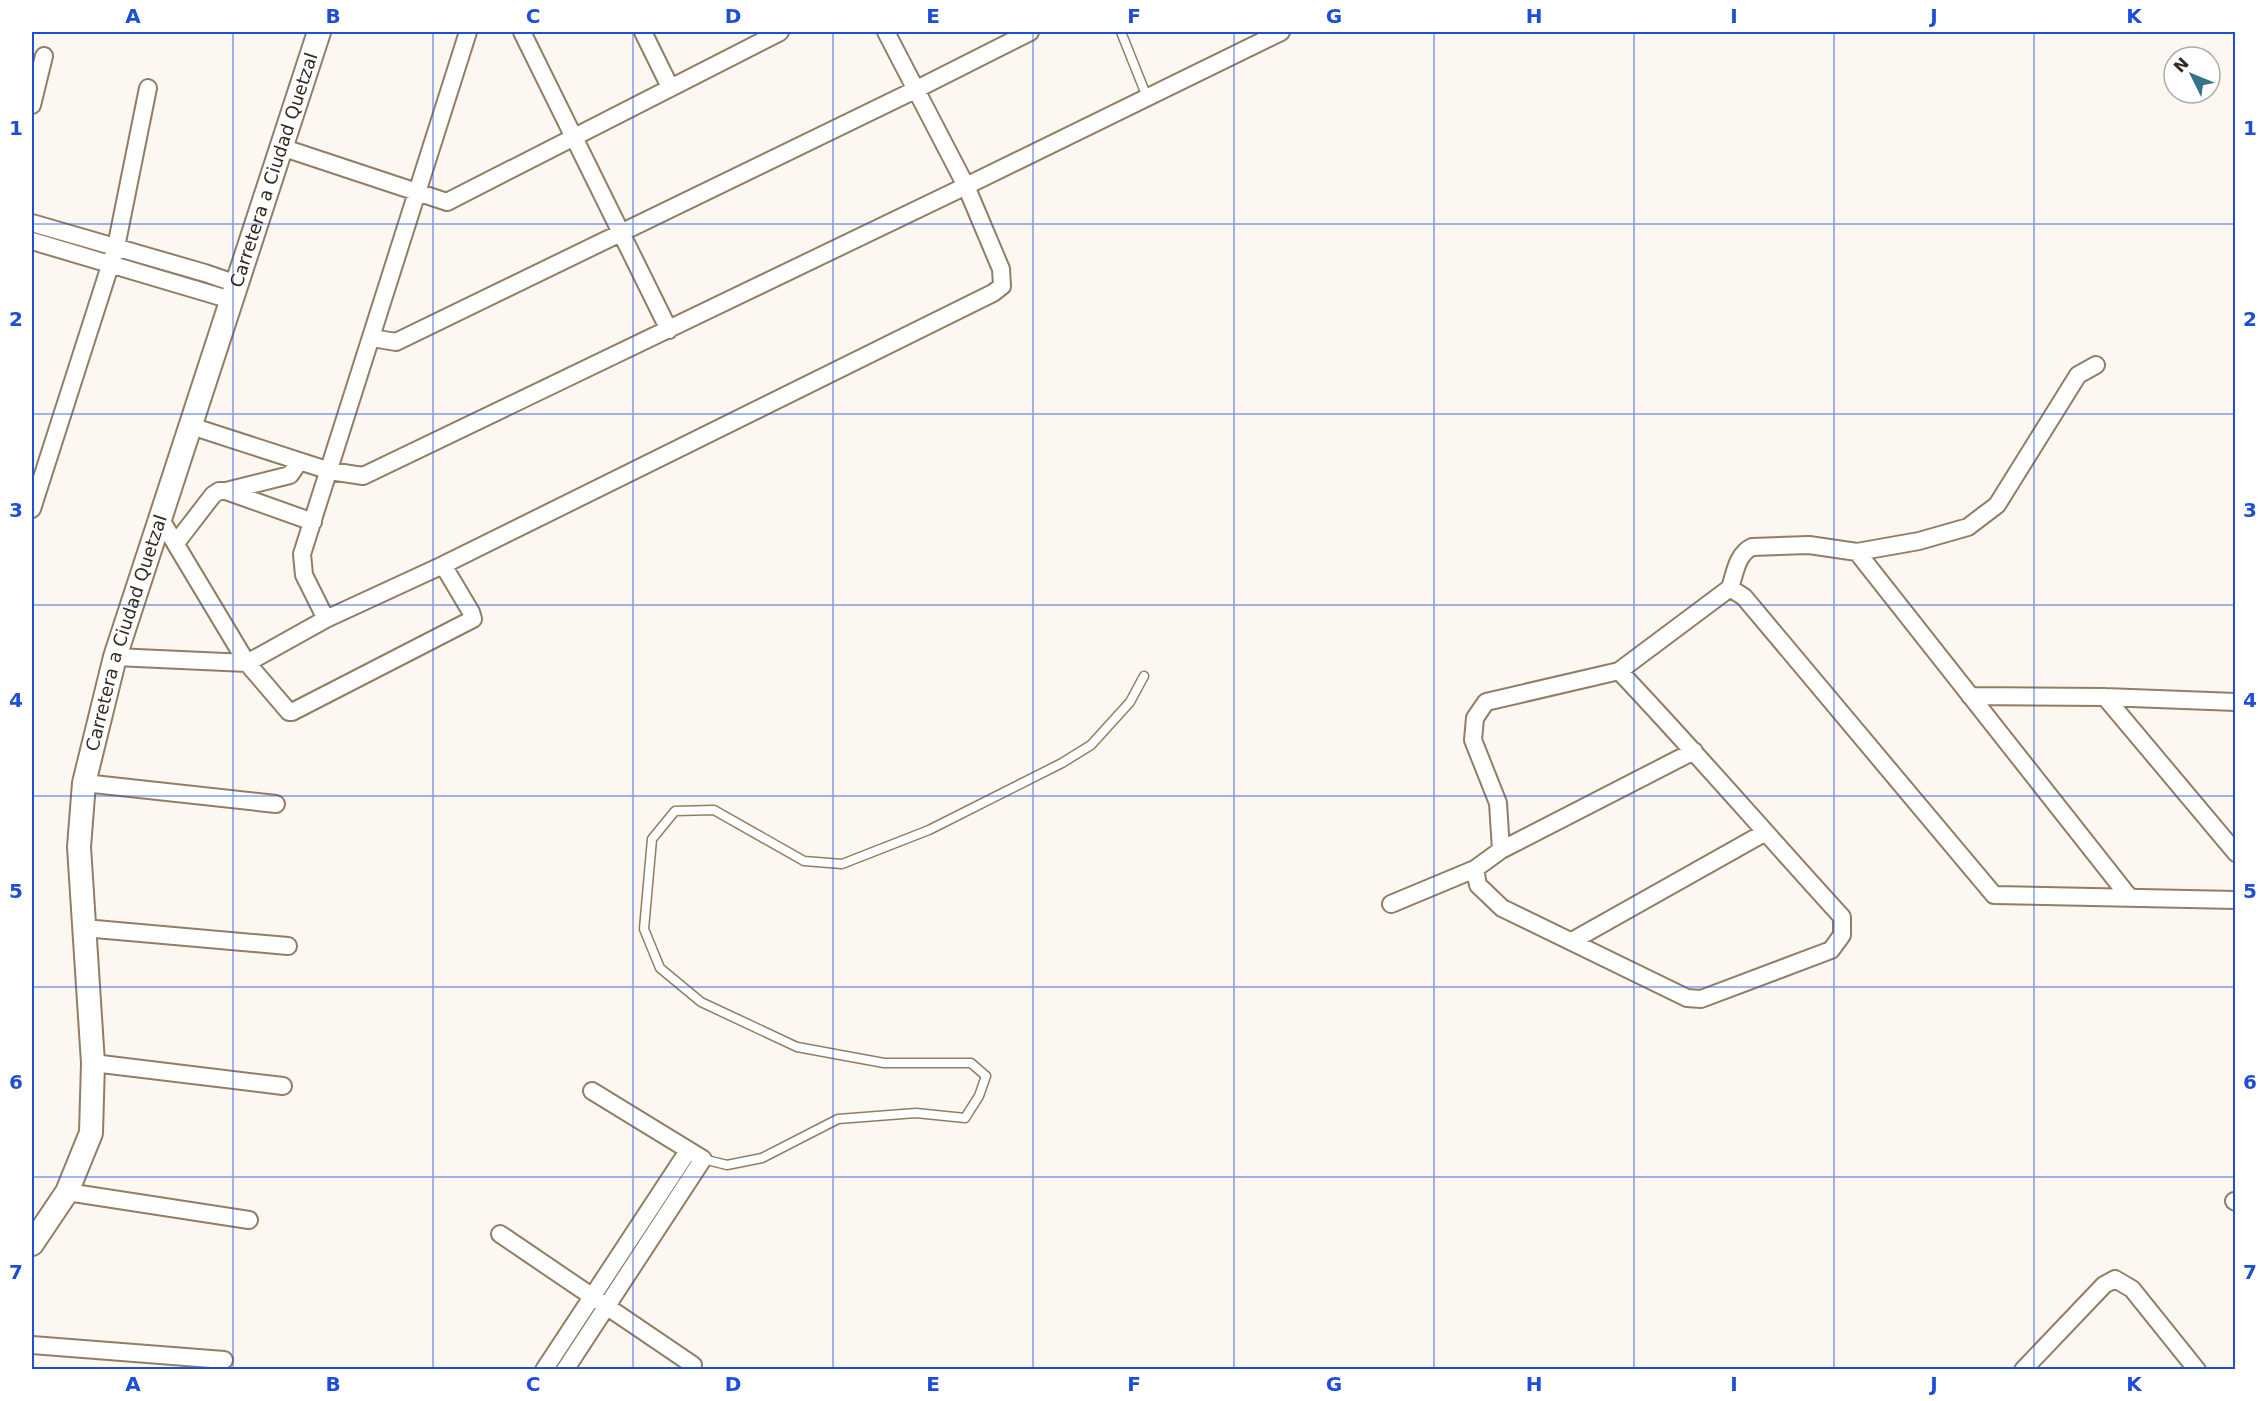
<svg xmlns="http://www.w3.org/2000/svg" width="2267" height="1401" font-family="'DejaVu Sans',sans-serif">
	<rect width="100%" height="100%" fill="#fcf7f1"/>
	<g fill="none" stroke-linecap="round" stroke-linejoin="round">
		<g stroke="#937d63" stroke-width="11">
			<path id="service" d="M1121,32l26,65
				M703,1159l24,6 35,-7 76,-39 78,-6 49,5 14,-22 7,-20 -15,-13h-87l-87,-16 -96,-45 -41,-34 -16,-39 8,-90 23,-28 39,-1 90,51 38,3 87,-34 133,-67 29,-18 39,-43 14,-26"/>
		</g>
		<g stroke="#937d63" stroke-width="20">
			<path id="minor" d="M522,32l147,298
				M643,32l27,55
				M32,105l12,-49
				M281,147l166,55 333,-170
				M32,223l173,50 32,11
				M32,241l199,59
				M372,338l24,4 519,-252 115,-58
				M2096,365l-18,10 -81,130 -29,22 -49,14 -62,11 -48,-7 -57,2c-15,7 -17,26 -22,41l14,9 250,298 242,5
				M191,426l139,45 33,5 603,-290 315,-154
				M226,491l64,-16 9,-13
				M32,509l84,-262 32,-159
				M160,518l87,145 42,49h3l181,-93 -2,-7 -28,-47
				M176,543l37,-48 6,-4h7l87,31
				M1857,552l273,346
				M326,619l-22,-44 -2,-21 166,-522
				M115,657l132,6 79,-44 117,-54 550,-272 9,-7 -1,-17 -35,-83 -80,-154
				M1970,696l135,1 131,5
				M2105,697l131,156
				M84,783l192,21
				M1501,850l193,-99
				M1475,869l3,16 24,23 185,90 14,1 130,-49 11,-15v-18c-75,-82 -147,-166 -223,-246
				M1391,904l84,-35 26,-19 -3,-47 -25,-63 2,-22 11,-16 133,-31 111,-83
				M84,928l204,18
				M1572,941l192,-108
				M93,1063l190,23
				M67,1192l182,28
				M2234,1201l2,1
				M500,1234l193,131
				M32,1345l192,15
				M544,1370l144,-219
				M565,1370l138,-211 -111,-68
				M2023,1370l81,-85 11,-6 17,10 65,81"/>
		</g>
		<g stroke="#937d63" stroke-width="26">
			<g id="secondary">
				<path id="s1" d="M32,1244l35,-52 24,-59 2,-70 -14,-216 5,-64 31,-126 204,-625"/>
			</g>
		</g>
		<use href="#service" stroke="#fff" stroke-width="8"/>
		<use href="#minor" stroke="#fff" stroke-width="16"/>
		<use href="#secondary" stroke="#fff" stroke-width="22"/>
	</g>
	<path fill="none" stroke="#1d4ed8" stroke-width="1.5" stroke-opacity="0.55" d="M233,32v1338M433,32v1338M633,32v1338M833,32v1338M1033,32v1338M1234,32v1338M1434,32v1338M1634,32v1338M1834,32v1338M2034,32v1338M32,224h2204M32,414h2204M32,605h2204M32,796h2204M32,987h2204M32,1177h2204"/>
	<g text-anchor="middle" stroke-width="6" stroke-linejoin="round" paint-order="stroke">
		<g font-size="18" fill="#342b20" stroke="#fff">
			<text dy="6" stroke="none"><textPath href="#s1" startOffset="1119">Carretera a Ciudad Quetzal</textPath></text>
			<text dy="6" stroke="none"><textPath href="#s1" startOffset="633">Carretera a Ciudad Quetzal</textPath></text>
		</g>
	</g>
	<rect width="2267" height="1401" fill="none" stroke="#ffffff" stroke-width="66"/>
	<g transform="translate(2192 75) rotate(313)"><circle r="28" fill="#ffffff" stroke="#aeaaa6" stroke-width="1.5"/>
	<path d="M0-4.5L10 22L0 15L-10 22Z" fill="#347488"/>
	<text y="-9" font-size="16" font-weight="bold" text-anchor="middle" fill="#342b20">N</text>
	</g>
	<rect x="33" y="33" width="2201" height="1335" fill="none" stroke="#1d4ed8" stroke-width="2"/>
	<g font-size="20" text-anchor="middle" font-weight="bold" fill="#1d4ed8">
		<text x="133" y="23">A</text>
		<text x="333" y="23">B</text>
		<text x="533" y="23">C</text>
		<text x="733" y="23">D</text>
		<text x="933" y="23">E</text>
		<text x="1134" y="23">F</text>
		<text x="1334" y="23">G</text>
		<text x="1534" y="23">H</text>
		<text x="1734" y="23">I</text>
		<text x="1934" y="23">J</text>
		<text x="2134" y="23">K</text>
		<text x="16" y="135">1</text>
		<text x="2250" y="135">1</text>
		<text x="16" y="326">2</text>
		<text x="2250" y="326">2</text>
		<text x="16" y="517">3</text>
		<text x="2250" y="517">3</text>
		<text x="16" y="707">4</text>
		<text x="2250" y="707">4</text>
		<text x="16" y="898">5</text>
		<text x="2250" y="898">5</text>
		<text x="16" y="1089">6</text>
		<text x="2250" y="1089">6</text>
		<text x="16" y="1279">7</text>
		<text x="2250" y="1279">7</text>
		<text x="133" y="1391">A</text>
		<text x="333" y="1391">B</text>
		<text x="533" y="1391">C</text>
		<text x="733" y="1391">D</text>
		<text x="933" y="1391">E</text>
		<text x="1134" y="1391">F</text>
		<text x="1334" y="1391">G</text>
		<text x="1534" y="1391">H</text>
		<text x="1734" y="1391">I</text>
		<text x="1934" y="1391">J</text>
		<text x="2134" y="1391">K</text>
	</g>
</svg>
